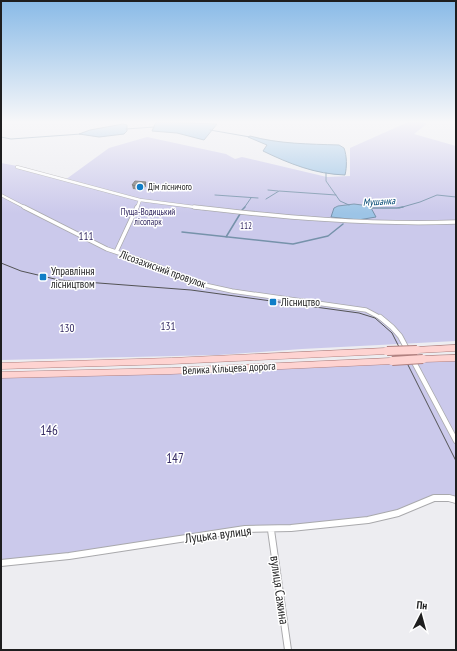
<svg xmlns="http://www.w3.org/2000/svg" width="457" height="651" font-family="'PT Sans Narrow',sans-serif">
	<rect width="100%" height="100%" fill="#ededf1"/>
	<path fill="#cbc9eb" d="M408,122h14l5,2 -13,10 42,12v195l-154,8 -84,6 -217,5v-197c9,2 18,3 27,5v2l37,10 44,-32 38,-11 79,17 9,5 7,-2 85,20 23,-1v-28z
		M456,358v142l-14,-2 -70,21 -127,10 -244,34v-188z"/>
	<path fill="#9cc4e6" stroke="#7692aa" d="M156,122l61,2 -13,16 -27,-7 -25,-2z
		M123,124l4,1v6l-3,3 -25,3 -20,-3 11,-4z
		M250,136c29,8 59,8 89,9l5,3c3,8 3,19 1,27 -30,-1 -55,-11 -82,-24l4,-6 -19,-8z
		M354,204l16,2 6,11 -18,3 -27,-3 3,-9 4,-2z"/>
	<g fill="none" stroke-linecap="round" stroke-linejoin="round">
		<path stroke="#7692aa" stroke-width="1" d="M126,129l28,-2
			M210,130l40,7
			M1,137l10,2 70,-5
			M326,173v8l14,20 9,4
			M268,190l10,1
			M215,195l43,3
			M266,199l13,-8 57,4
			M244,208l7,-10
			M399,208l21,-6 17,-7 19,2"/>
		<path stroke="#7692aa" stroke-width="1.5" d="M370,208h27l6,-1
			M242,210l3,-3
			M182,232l111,12 35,-8 15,-12
			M226,237l14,-23"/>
		<g stroke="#a9a9ac" stroke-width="3.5">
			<path id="street-far3" d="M17,167l123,33 62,8
				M1,195l25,13
				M137,208l3,-8"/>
		</g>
		<g stroke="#a9a9ac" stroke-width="5">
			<path id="street-far2" d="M24,207l83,42 48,16 45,19 32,7 134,19 15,8
				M194,207c87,10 174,18 262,15
				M116,252l21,-45"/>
		</g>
		<g stroke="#a9a9ac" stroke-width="6">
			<path id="street-far1" d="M380,317l12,10 8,9 56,105"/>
		</g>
		<g stroke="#a9a9ac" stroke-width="8">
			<path id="street" d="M271,530l17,120
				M1,563l68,-7 176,-27 46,-1 77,-8 30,-7 36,-15h15l7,2"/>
		</g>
		<g stroke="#b0807f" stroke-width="1">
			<path id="primary" d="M456,345v6l-39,2 -3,-1 -1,-2 1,-2 3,-1z
				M387,348l3,1 1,2 -1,2 -3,1 -216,10 -170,5v-6l170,-5z
				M456,355v6l-33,1 -3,-1 -1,-2 1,-2 3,-1z
				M392,358l3,1 1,2 -1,2 -3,1 -221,10 -170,4v-6l170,-4z"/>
		</g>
		<use href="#street-far3" stroke="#fff" stroke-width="2.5"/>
		<use href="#street-far2" stroke="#fff" stroke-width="3.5"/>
		<use href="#street-far1" stroke="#fff" stroke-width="4.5"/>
		<use href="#street" stroke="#fff" stroke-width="6"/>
		<use href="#primary" fill="#fed3d1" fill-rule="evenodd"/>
		<path stroke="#535355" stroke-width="1" d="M1,263l20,8 38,9 132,10 168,23 16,5 17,15 64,128"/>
		<g stroke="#b0807f" stroke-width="10" stroke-linecap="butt">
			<path id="primary-bridge" d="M387,351l30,-1
				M392,361l31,-2"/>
		</g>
		<use href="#primary-bridge" stroke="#fed3d1" stroke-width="8"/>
	</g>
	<path fill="#656361" d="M146,182v4l-3,4 -10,-1 -1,-4z"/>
	<path fill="#52504f" d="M146,182v4l-3,4v-3z"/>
	<path fill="#757371" stroke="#52504f" d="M135,181l11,1 -3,5 -11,-2z"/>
	<linearGradient id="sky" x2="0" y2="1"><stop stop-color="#89bae7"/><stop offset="0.57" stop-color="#f7f7f9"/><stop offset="1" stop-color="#f7f7f9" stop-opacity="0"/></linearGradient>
	<rect width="457" height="214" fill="url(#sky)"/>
	<g fill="#107dc7" stroke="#fff" stroke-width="1.5">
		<circle cx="140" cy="187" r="4"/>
		<rect x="39" y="273" width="8" height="8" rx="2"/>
		<rect x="269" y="298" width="8" height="8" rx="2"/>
	</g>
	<g text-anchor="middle" stroke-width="3" stroke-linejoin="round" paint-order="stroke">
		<g font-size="9" fill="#1e1e1f" stroke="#fff" text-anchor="start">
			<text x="148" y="190">Дім лісничого</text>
		</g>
		<g font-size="9" fill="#342a62" stroke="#fff">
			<text x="148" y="215">Пуща-Водицький<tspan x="148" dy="10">лісопарк</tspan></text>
			<text x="246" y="229">112</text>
		</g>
		<g font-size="10" font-style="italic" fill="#014772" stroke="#fff">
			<text transform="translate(379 201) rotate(-3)" y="4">Мушанка</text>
		</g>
		<g font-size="11" fill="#342a62" stroke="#fff">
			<text x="86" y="240">111</text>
			<text x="168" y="330">131</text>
			<text x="67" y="332">130</text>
		</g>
		<g font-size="11" fill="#1e1e1f" stroke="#fff">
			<text transform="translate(163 269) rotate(20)" y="4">Лісозахисний провулок</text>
			<text transform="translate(229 368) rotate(-3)" y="4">Велика Кільцева дорога</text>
		</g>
		<g font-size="11" fill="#1e1e1f" stroke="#fff" text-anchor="start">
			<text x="51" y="275">Управління<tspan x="51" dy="13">лісництвом</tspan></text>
			<text x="281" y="306">Лісництво</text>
		</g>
		<g font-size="13" fill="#342a62" stroke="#fff">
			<text x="49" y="435">146</text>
			<text x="175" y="463">147</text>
		</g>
		<g font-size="13" fill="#1e1e1f" stroke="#fff">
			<text transform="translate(218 534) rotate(-7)" y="5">Луцька вулиця</text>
			<text transform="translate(280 590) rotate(82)" y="5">вулиця Сажина</text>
		</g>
	</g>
	<rect width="457" height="651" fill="none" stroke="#1e1e1f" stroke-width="4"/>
	<g transform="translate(421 615) rotate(6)" stroke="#ffffff" stroke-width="3" paint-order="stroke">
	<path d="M0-3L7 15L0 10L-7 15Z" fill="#1e1e1f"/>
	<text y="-6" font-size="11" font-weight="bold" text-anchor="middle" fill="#1e1e1f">Пн</text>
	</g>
</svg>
